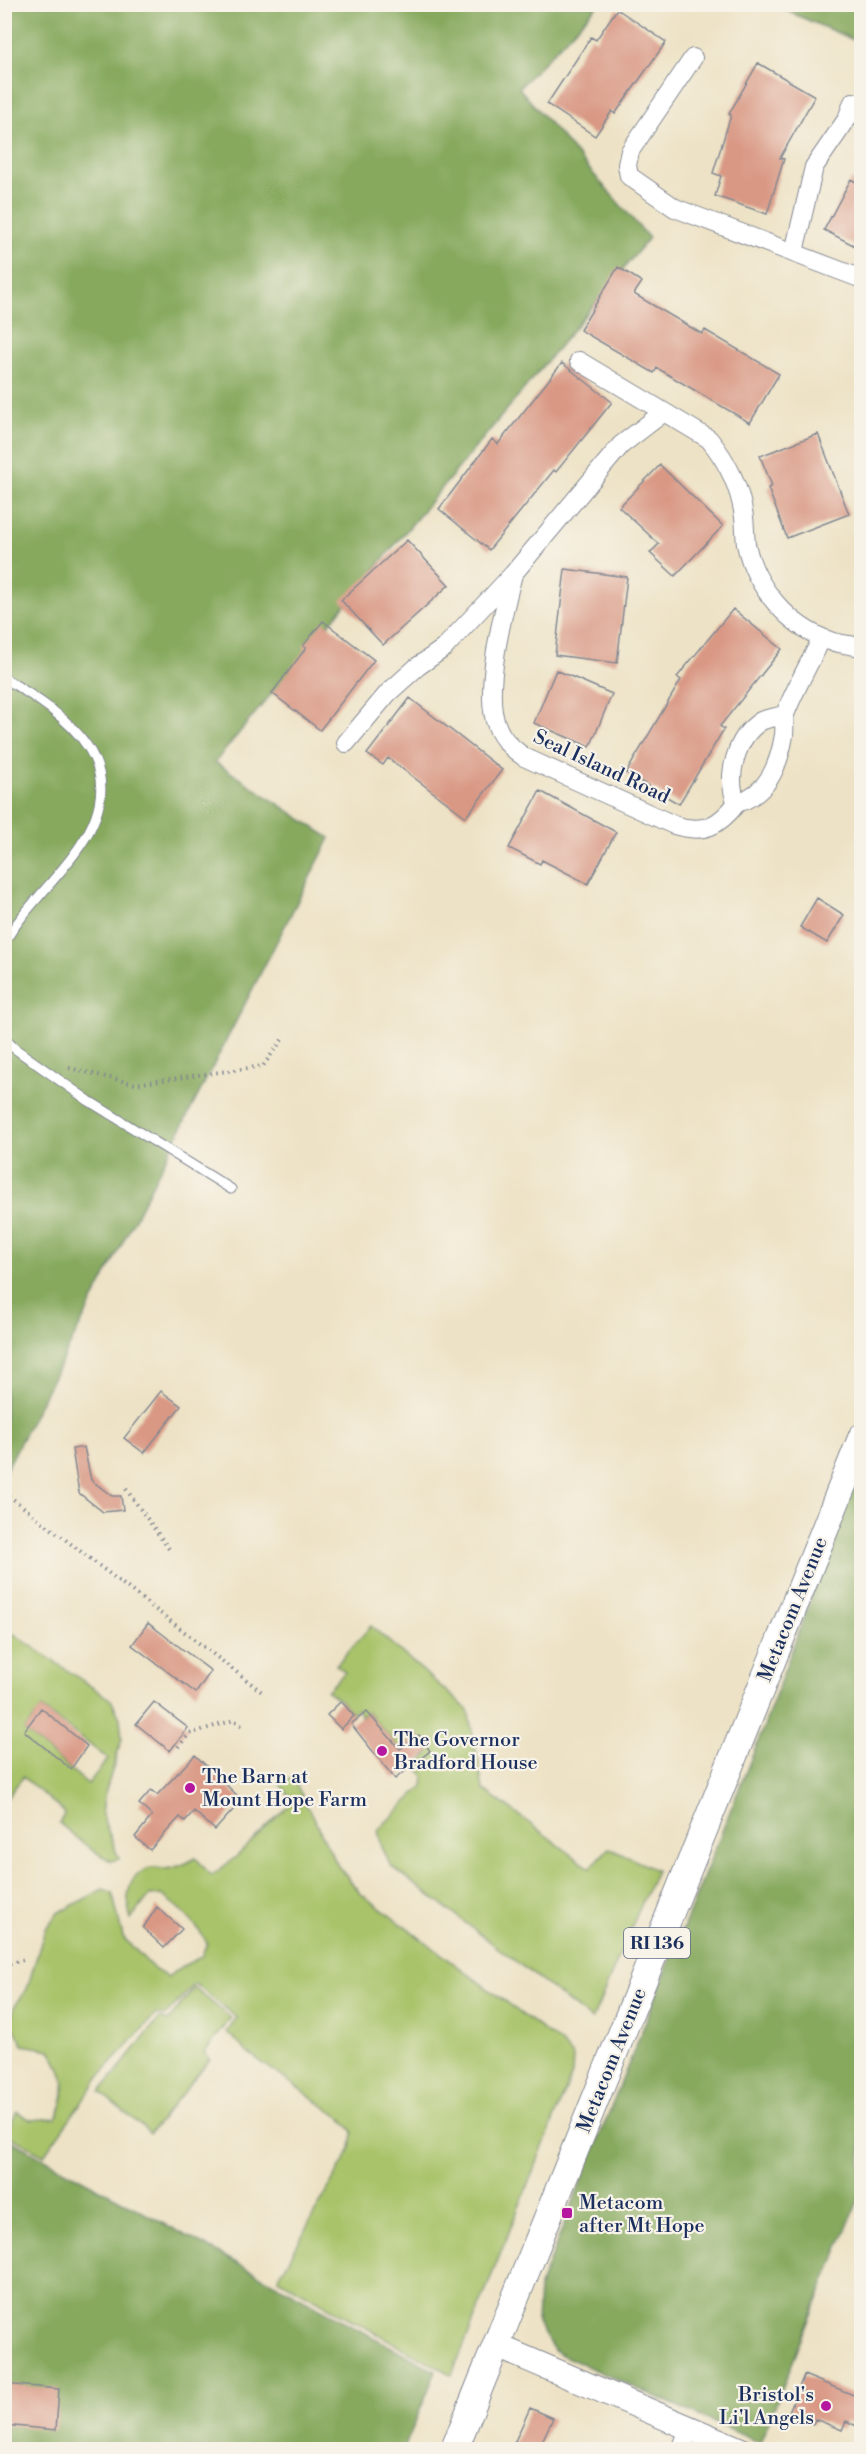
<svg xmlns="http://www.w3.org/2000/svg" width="866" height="2454" font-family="'Libre Bodoni',serif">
	<rect width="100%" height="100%" fill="#f7f3e8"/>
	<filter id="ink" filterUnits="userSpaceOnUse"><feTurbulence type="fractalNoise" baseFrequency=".0167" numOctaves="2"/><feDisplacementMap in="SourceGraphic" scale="12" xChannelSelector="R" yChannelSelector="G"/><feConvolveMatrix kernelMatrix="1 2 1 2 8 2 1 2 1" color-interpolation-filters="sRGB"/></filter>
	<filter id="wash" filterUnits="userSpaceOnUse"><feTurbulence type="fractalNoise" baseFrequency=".008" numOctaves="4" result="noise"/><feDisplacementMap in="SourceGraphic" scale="24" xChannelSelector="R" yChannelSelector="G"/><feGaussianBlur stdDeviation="1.35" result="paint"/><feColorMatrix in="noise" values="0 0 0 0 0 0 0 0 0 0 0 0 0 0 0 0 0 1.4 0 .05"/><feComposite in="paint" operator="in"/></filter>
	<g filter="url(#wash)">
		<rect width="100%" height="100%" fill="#ede2c5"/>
		<path fill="#a8c369" stroke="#627964" stroke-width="1.5" fill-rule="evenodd" d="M371,1626l97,84 15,79 107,79 19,-20 47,22 -64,150 -202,-155 -8,-18 -4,-17 45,-44 1,-11 -8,-8 14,-16 -11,-16 -19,14 -33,-37 -6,4 -4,-7 -5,4 -11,-12 -14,-10 18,-19 -9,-7z
			M5,1628l106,72 9,18 2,21 -18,58 -2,18 17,44 -8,2 -18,-10 -34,-28 6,-10 -42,-36 -18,23zM42,1708l66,51 -20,25 -64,-53z
			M293,1778l45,88 22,27 203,152 10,12 -1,17 -120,301 -174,-96 73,-131 2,-16 -11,-13 -95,-67 -20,-20 10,-14 -42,-34 -30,32 -9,-2 -53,58 -59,83 -39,-21 12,-22 14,8 25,-2c14,-27 9,-44 -6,-68l-27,-5 -12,-23 3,-15 13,-18 18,-60 13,-16 45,-24 9,3 11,45 32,33 12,7 16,-11 18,-9 6,-14c-11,-21 -27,-35 -46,-48l-12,1 -18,23c-6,-19 -5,-45 20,-51 4,-1 10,1 14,1 12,-1 21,-5 31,-11l15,18 25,-19 57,-56 -13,-17z
			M194,1988l37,30 -27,35 6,6 -60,74 -50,-41 60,-74 8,3z"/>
		<path fill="#86a95d" stroke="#506c5e" stroke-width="1.5" d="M5,5h593l-79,83 130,150 -434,524 115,76 -325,634z
			M773,5h88v38z
			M861,1461v732l-101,250 -205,-91 -18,-29 2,-36 224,-558z
			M4,2137l432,234 -32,78h-399z"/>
		<g id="blocks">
			<path fill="#d99884" d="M617,9l49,33 -51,72 -3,-3 -17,25 -48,-32 44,-67 5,3z
				M758,63l57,33 -35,62 4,1 -17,55 -52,-18 6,-20 -8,-3 18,-58 -2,-1z
				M851,179l10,6v64l-37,-19z
				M618,267l24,15 -8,12 68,40 3,-4 74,44 -29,49 -93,-55 -3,5 -74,-43z
				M562,363l50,39 -56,70 -2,-2 -65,80 -50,-41 53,-70 6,5z
				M818,434l31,80 -62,24 -19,-50 4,-2 -12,-30z
				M660,465l63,61 -48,50 -25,-23 9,-9 -40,-37z
				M407,540l42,45 -66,60 -42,-45z
				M565,569l62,8 -10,86 -62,-8z
				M733,609l49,40 -62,77 4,3 -45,75 -53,-31 55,-93 -4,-3z
				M323,621l51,39 -54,70 -48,-37 34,-45 -3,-2z
				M556,670l56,24 -22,53 -56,-24z
				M410,698l92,72 -36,47 -78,-59 -5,7 -16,-11z
				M540,791l76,41 -28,52 -46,-24 -2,4 -31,-16z
				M817,898l27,17 -17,28 -27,-16z
				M161,1391l20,15 -37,47 -20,-15z
				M84,1447l7,33 21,16h9l2,14 -20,2 -24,-19 -7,-44z
				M148,1623l63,48 -15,22 -64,-48z
				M341,1701l13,15 -13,13 -14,-14z
				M154,1702l34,26 -18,23 -34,-27z
				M41,1708l46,38 -16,23 -47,-38z
				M367,1712l33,37 19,-14 11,16 -35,28 -44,-55z
				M195,1755l47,45 -27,30 -21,-19 -9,10 -5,-4 -30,33 -15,-13 17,-21 -13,-12 12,-14 6,5z
				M157,1907l25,22 -18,19 -21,-20z
				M804,2375l57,23v30l-15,-7 -4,9 -27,-11 -2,5 -25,-10z
				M4,2384l55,5 -3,41 -52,-5z
				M530,2408l23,10 -15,32h-27z"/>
		</g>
	</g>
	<g filter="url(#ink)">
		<use href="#blocks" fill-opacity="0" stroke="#848892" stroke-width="1.5"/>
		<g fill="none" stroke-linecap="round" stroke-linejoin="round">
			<g stroke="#848892" stroke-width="11">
				<path id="lane" d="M4,678c65,39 132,87 76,168 -23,34 -55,61 -76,97
					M4,1038l10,10 75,53 142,88"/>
			</g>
			<g stroke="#848892" stroke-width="20">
				<path id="street" d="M693,58l-63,93 -3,14 2,11 46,32 187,71
					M794,252l20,-85 33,-48 6,-17
					M579,361l130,78c18,22 31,48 35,78 1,9 1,18 2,27 9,43 42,82 84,97 10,3 21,4 32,6
					M513,574c-9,35 -31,119 -16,152 5,14 16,23 27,31l150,68c30,9 44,2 63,-22 -12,-26 -1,-66 24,-82 7,-3 16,-4 23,-6
					M346,743l42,-50 29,-26 27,-19 69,-74 108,-129 43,-33
					M737,803c31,-9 42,-38 47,-68 1,-7 -1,-16 2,-23 10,-25 24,-50 36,-74
					M681,2450l8,-21"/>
			</g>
			<g stroke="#848892" stroke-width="26">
				<path id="secondary" d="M497,2346l244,104"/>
			</g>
			<g stroke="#848892" stroke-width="29">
				<path id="primary" d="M454,2450l408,-1013"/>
			</g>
			<path stroke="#848892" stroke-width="4" stroke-dasharray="1.5 4.5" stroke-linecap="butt" d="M69,1068l66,16 128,-18 21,-29
				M126,1489l43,60
				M4,1492l258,200
				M178,1747l11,-13 45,-14 11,8
				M4,1965l23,-6"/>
			<use href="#lane" stroke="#fff" stroke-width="9"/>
			<use href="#street" stroke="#fff" stroke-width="18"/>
			<use href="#secondary" stroke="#fff" stroke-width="24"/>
			<use href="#primary" stroke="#fff" stroke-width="27"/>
		</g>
	</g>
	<g fill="#b5179e" stroke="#f7f3e8" stroke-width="2">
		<circle cx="382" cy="1751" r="6"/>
		<circle cx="190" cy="1788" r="6"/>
		<rect x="561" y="2207" width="12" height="12" rx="3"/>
		<circle cx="826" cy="2406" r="6"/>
	</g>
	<g text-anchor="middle" stroke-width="4.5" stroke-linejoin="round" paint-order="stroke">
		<rect fill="#f7f3e8" stroke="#5d6a87" stroke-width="1.5" x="624" y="1928" width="66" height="30" rx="4.5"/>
		<g font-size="18" font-weight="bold" fill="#1b2f5e">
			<text x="657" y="1949">RI 136</text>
		</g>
		<g font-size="20" fill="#1b2f5e" stroke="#f7f3e8">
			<text transform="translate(602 766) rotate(25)" y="7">Seal Island Road</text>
			<text transform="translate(792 1609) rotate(-68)" y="7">Metacom Avenue</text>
			<text transform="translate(611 2060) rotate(-68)" y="7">Metacom Avenue</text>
		</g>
		<g font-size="20" fill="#1b2f5e" stroke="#f7f3e8" text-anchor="start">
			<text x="394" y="1746">The Governor<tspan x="394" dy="23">Bradford House</tspan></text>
			<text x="202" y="1783">The Barn at<tspan x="202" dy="23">Mount Hope Farm</tspan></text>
			<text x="579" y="2209">Metacom<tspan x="579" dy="23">after Mt Hope</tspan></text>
			<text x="814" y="2401" text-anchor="end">Bristol's<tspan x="814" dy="23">Li'l Angels</tspan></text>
		</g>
	</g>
	<rect width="866" height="2454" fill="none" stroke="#f7f3e8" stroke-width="24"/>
</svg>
